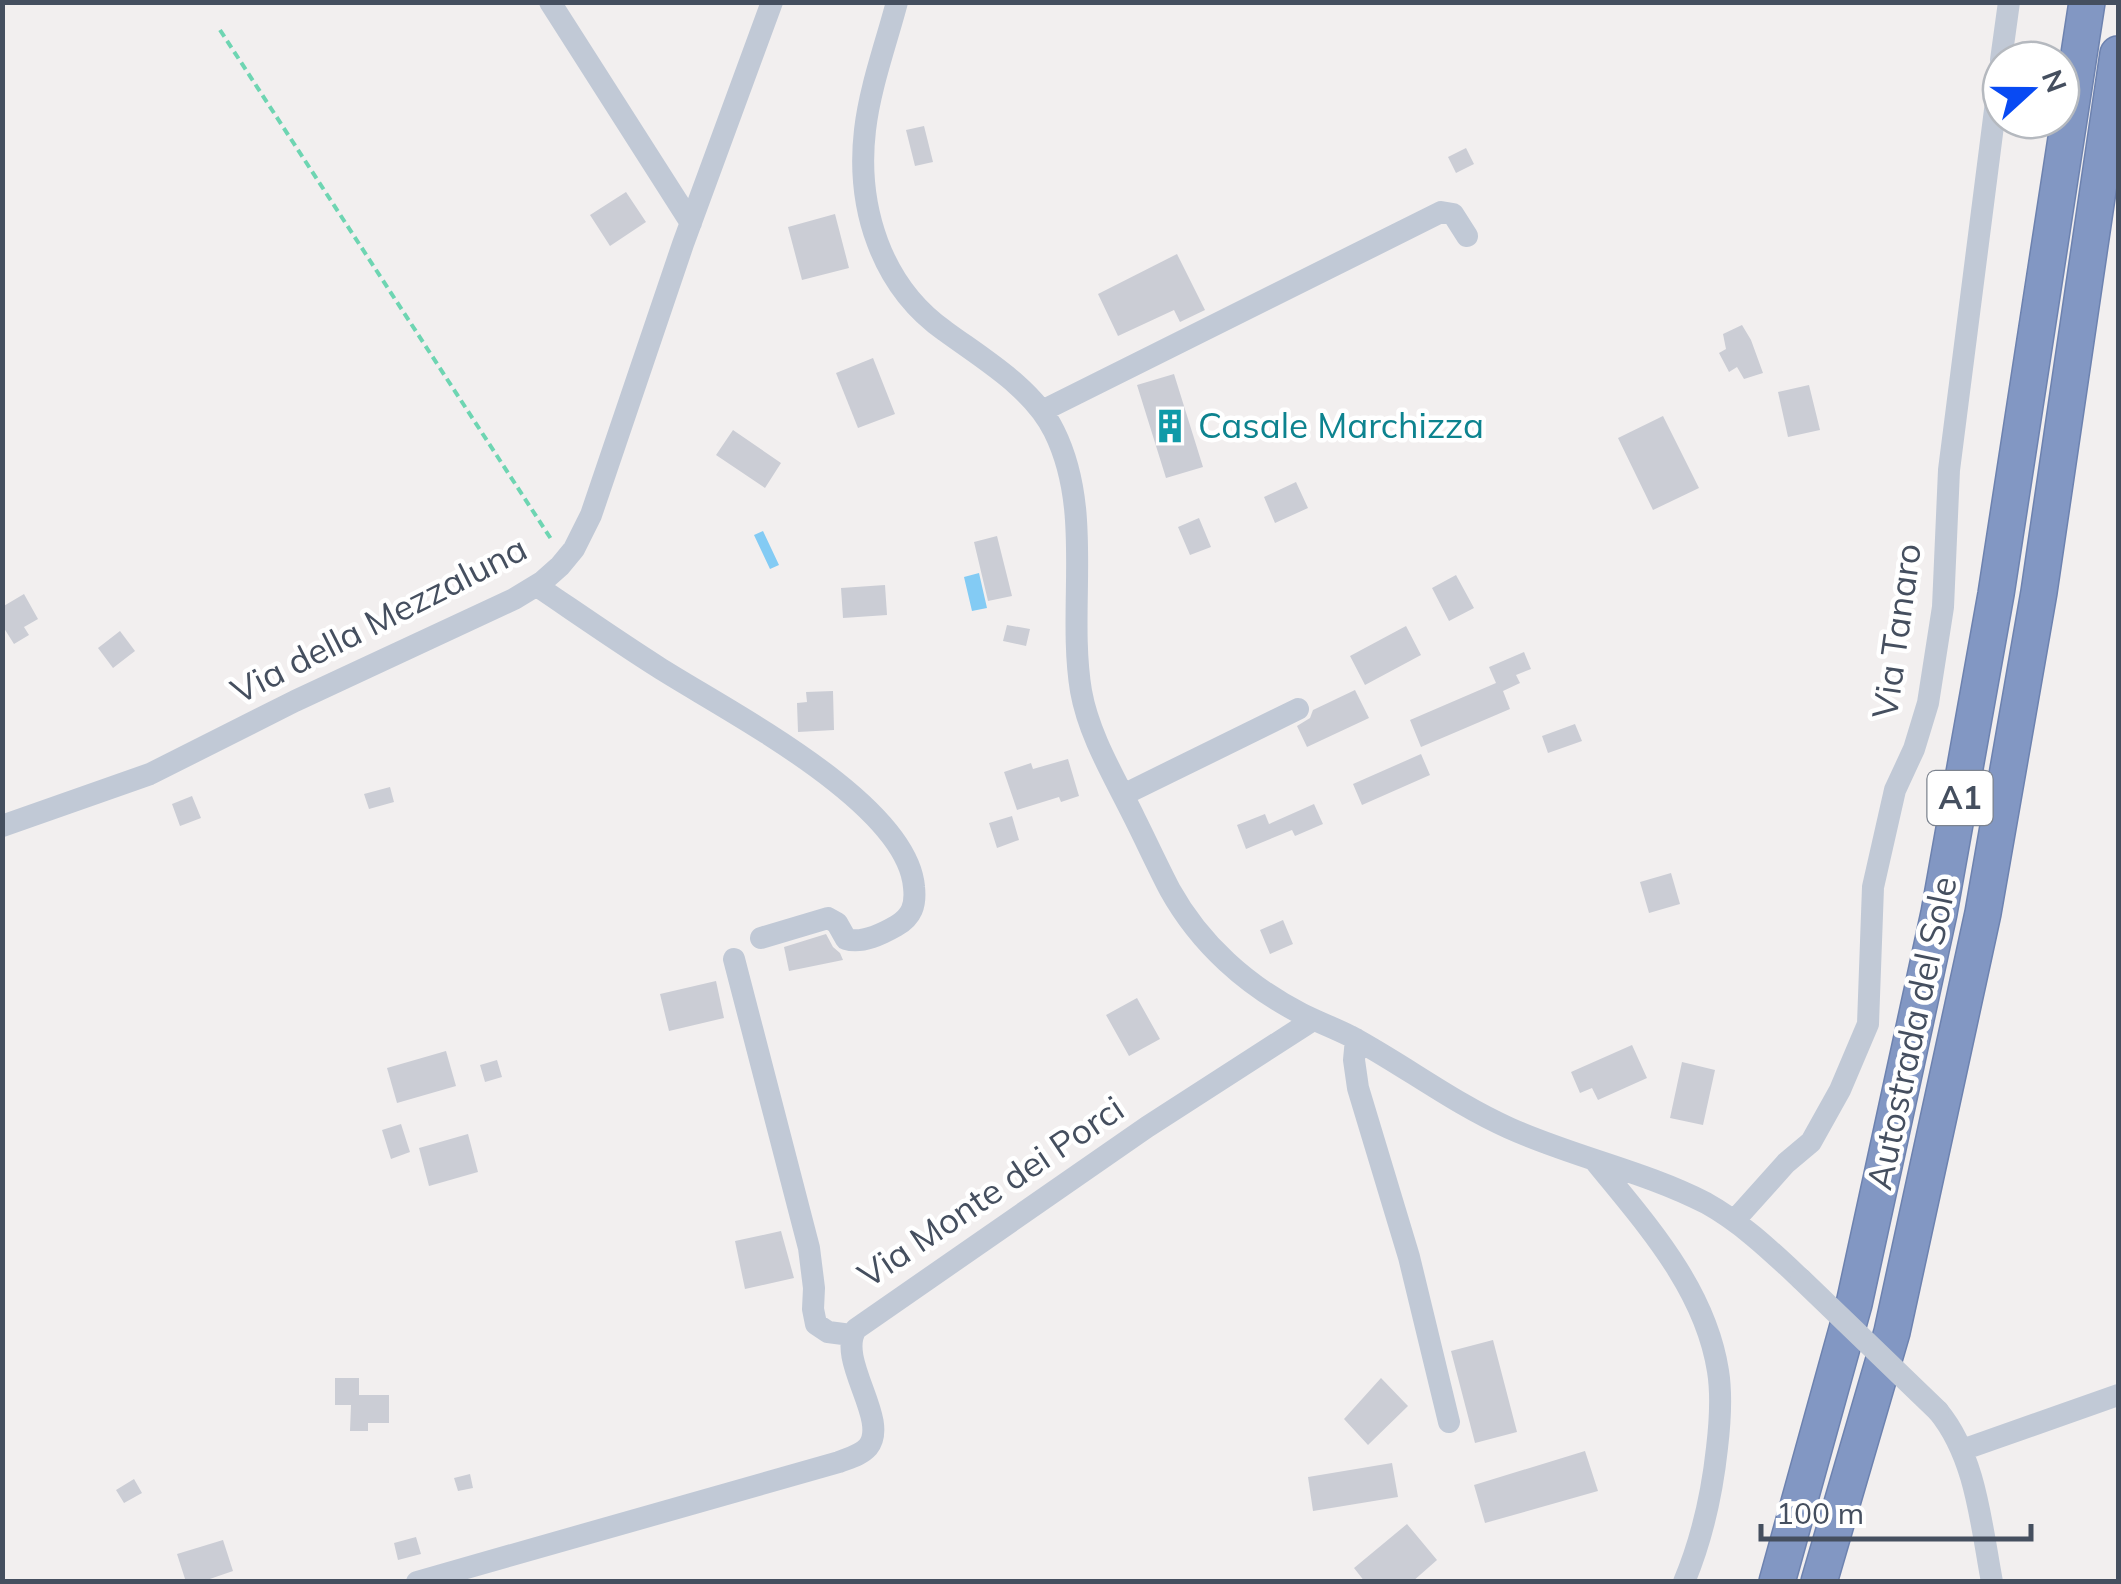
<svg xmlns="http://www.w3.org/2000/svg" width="2121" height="1584" font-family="Mulish,sans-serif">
	<rect width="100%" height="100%" fill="#f2efef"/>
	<path fill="#83cbf4" d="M763,531l16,34 -9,4 -16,-34z
		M979,573l8,35 -15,3 -8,-34z"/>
	<path fill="#cbcdd5" d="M924,126l9,36 -18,4 -9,-36z
		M1466,148l8,16 -18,9 -8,-16z
		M626,192l20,30 -36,24 -20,-31z
		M835,214l14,54 -47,12 -14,-53z
		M1177,254l28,56 -25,12 -6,-12 -56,26 -20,-42z
		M1742,325l9,15 12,33 -19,6 -7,-12 -8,5 -10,-19 7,-4 -3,-15z
		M873,358l22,56 -37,14 -22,-55z
		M1174,374l29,93 -37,11 -29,-93z
		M1809,385l11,45 -32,7 -10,-45z
		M1663,416l36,72 -46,22 -35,-72z
		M733,430l48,33 -16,25 -49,-33z
		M1296,482l12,26 -33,15 -11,-26z
		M1199,518l12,29 -21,8 -12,-28z
		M997,536l15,60 -24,5 -14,-59z
		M1456,575l18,33 -25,13 -17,-33z
		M885,585l2,30 -44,3 -2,-30z
		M24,594l14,25 -14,8 5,8 -15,9 -12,-19v-18z
		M1007,625l23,4 -4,17 -23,-5z
		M1406,626l15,29 -56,30 -15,-29z
		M120,631l15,20 -22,17 -15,-20z
		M1524,652l7,17 -15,6 4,8 -17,8 7,18 -89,38 -11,-27 86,-37 -7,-16z
		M1355,690l14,28 -62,29 -10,-21 13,-8 3,-8z
		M833,691l1,39 -36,2 -1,-29 10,-1 -1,-10z
		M1575,724l7,17 -34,12 -6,-17z
		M1421,754l9,21 -68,30 -9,-21z
		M1068,759l11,37 -18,6 -2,-5 -42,13 -13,-38 27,-9 2,6z
		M390,787l4,15 -25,7 -5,-15z
		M192,796l9,22 -21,8 -8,-22z
		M1314,804l9,20 -28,12 -3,-6 -46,19 -9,-24 28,-11 4,10z
		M1012,816l7,24 -22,8 -8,-25z
		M1671,873l9,31 -31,9 -9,-31z
		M1283,920l10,24 -23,10 -10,-24z
		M826,934l7,13 7,6 3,7 -54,11 -5,-24z
		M716,981l8,37 -55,13 -9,-37z
		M1137,998l23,41 -31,17 -23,-41z
		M1632,1045l15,33 -49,22 -6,-12 -12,5 -9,-21z
		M446,1051l10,35 -59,17 -10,-35z
		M497,1060l5,17 -17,5 -5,-17z
		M1682,1062l33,8 -12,55 -33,-7z
		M401,1124l9,28 -19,7 -9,-29z
		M468,1134l10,38 -49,14 -10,-38z
		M781,1231l13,47 -49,11 -10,-48z
		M1493,1340l24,92 -42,11 -24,-92z
		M335,1378h24v17h30v28h-21v8h-18l1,-26h-16z
		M1381,1378l27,28 -40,39 -24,-26z
		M1585,1451l13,40 -113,32 -11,-38z
		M1392,1463l6,34 -85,14 -5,-34z
		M470,1474l3,14 -15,3 -4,-13z
		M134,1479l8,14 -18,10 -8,-13z
		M1407,1524l30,36 -25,22h-47l-11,-14z
		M416,1537l5,17 -23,6 -4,-17z
		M223,1540l10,31 -32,11h-15l-9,-28z"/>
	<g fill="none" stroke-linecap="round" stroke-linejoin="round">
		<g stroke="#6d82af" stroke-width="38">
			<path id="highway" d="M1777,1582l77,-278 85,-391 57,-319 91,-592
				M1819,1582l73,-250 91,-419 56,-321 79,-538"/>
		</g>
		<path stroke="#6ed5b2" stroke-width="4" stroke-dasharray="8 5" stroke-linecap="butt" d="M220,30l333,512"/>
		<path stroke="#c1c9d6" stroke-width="22" d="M550,2l141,221
			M897,2c-11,42 -27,85 -32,128 -9,77 16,156 80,201 38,28 88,57 109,100 40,80 13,175 27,260 8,45 34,87 54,128 12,24 23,48 35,71 30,54 77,96 132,124 16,8 32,14 48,22 54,29 103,67 159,92 64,29 135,43 197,75 36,20 65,48 95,76
			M2001,60l8,-58
			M1042,411l399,-199 12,2 14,22
			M537,586c40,27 80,55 121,81 67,43 249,135 256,220 2,18 -2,30 -18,39 -14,8 -34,18 -50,13l-9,-16 -9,-5 -67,20
			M1123,795l175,-86
			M2,826l148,-52 145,-73 219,-102 28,-17 18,-16 14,-17 17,-34 92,-271 89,-242
			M734,959l75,289 5,40 -1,21 3,15 12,8 23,3
			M1356,1039l-2,21 4,28 51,169 40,165
			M1595,1161c51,63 110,127 123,210 4,25 2,52 -1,77 -5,46 -15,91 -33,134
			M1734,1221l52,-58 25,-21 29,-52 28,-66 5,-137 22,-97 19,-41 14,-46 15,-96 6,-137 52,-407
			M1938,1411c38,46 43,113 54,171
			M1962,1450l156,-55
			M417,1582l422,-120c10,-4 22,-7 29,-15 22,-27 -32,-87 -12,-118l291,-202 166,-107"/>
		<use href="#highway" stroke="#8297c3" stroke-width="35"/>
		<path stroke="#c1c9d6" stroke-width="22" d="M1801,1279l137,132"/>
	</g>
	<defs>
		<g id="building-bare" transform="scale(2.7)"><path d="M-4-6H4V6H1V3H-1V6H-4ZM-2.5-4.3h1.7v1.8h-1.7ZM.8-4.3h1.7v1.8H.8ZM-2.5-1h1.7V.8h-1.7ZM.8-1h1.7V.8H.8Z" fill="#0f9aa8" stroke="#fff" stroke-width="2.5" paint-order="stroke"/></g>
	</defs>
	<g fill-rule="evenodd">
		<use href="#building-bare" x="1170" y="426"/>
	</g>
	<g text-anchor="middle" stroke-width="9" stroke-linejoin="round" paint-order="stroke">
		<rect fill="#fff" stroke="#7d848f" stroke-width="2.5" x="1927.5" y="771" width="65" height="54" rx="8"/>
		<g font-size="32" font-weight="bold" fill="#454f5f">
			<text x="1960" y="809">A1</text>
		</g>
		<g font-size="35" fill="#0d838f" stroke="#fff" text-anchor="start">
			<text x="1198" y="438">Casale Marchizza</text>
		</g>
		<g font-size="35" fill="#454f5f" stroke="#fff">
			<text transform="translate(379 620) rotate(-27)" y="12">Via della Mezzaluna</text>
			<text transform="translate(1897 631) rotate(-82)" y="12">Via Tanaro</text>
			<text transform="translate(1912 1033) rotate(-78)" y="12">Autostrada del Sole</text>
			<text transform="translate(991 1192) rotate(-34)" y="12">Via Monte dei Porci</text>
		</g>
	</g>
	<rect width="2121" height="1584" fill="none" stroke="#454f5f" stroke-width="10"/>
	<g transform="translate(2031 90) rotate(69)"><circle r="48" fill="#ffffff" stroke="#b5b9bf" stroke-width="2.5"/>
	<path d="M0-8L18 38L0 25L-18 38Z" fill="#084af3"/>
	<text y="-15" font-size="28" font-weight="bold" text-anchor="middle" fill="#454f5f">N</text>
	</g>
	<path d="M1761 1524v15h270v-15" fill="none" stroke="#454f5f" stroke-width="5"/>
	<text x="1776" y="1524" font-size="30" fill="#454f5f" stroke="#ffffff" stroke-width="8" paint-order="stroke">100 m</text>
</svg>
